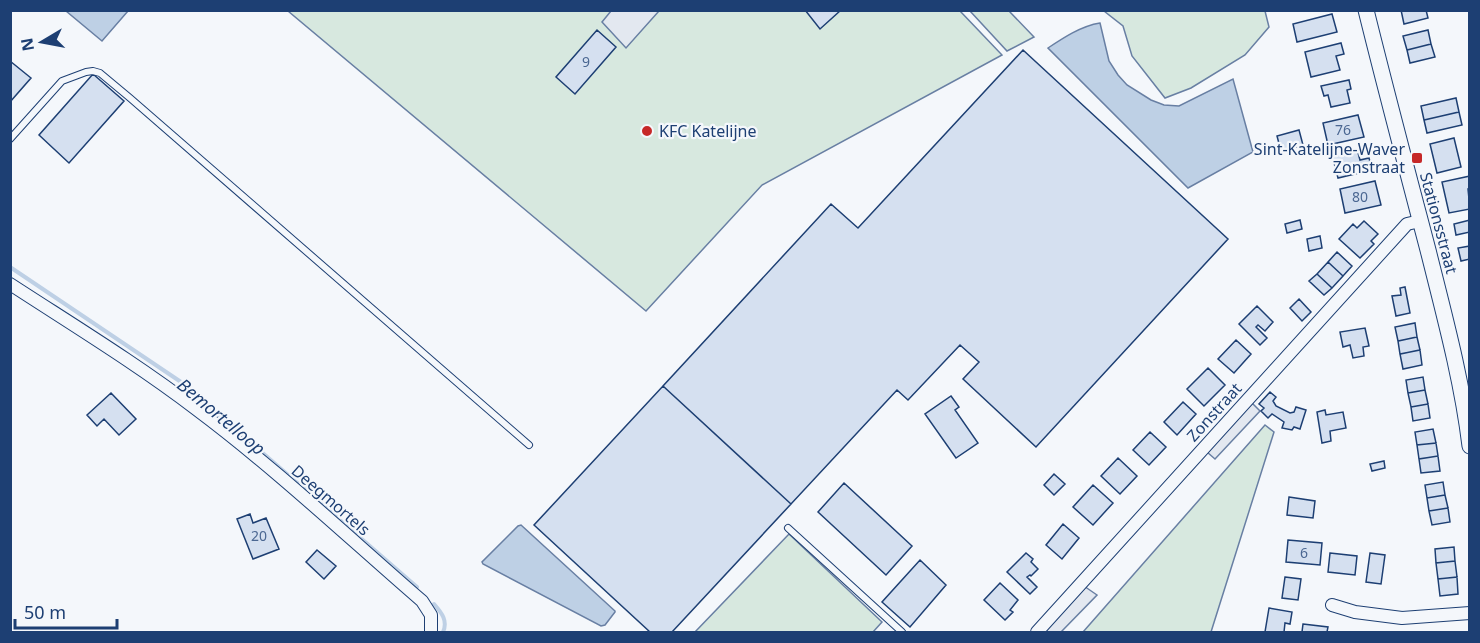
<svg xmlns="http://www.w3.org/2000/svg" width="1480" height="643" font-family="'Noto Sans',sans-serif">
	<rect width="100%" height="100%" fill="#f4f7fb"/>
	<path fill="#d7e8df" stroke="#687fa3" stroke-width="1.5" d="M288,11h672l42,44 -240,130 -116,126z
		M970,11h39l25,26 -27,14z
		M1104,11h161l4,16 -24,28 -54,33 -26,10 -33,-42 -9,-30z
		M1265,425l9,7 -63,200h-128z
		M789,534l93,88 -9,10h-178z"/>
	<path fill="#e3e8f0" stroke="#687fa3" stroke-width="1.5" d="M611,11v-1l48,1 -33,37 -24,-26z
		M1252,403l8,8 -45,48 -8,-7z
		M1081,584l16,11 -36,37h-24z"/>
	<path fill="#bed0e5" stroke="#687fa3" stroke-width="1.5" d="M66,11h62l-26,30z
		M1100,23l9,38 9,14 9,10 24,15 13,5 15,1 54,-27 20,73 -65,36 -140,-140c15,-10 33,-22 52,-25z
		M521,525l94,86v1l-10,13 -4,1 -118,-62 -1,-2 36,-36z"/>
	<g fill="none" stroke-linecap="round" stroke-linejoin="round">
		<path stroke="#bed0e5" stroke-width="4" d="M10,267l171,115 236,205
			M434,604c8,9 14,17 9,28"/>
	</g>
	<path fill="#d5e0f0" stroke="#1d3f73" stroke-width="1.5" d="M805,10h36l-21,19z
		M1401,10h25l2,8 -24,6z
		M1332,14l5,18 -40,10 -4,-18z
		M597,30l19,17 -41,47 -19,-17z
		M1428,30l3,14 -24,6 -4,-14z
		M1341,43l3,11 -8,2 4,14 -29,7 -6,-25z
		M1431,44l4,13 -25,6 -3,-13z
		M1023,50l205,189 -192,208 -73,-68 16,-17 -19,-17 -52,55 -11,-10 -106,114 -128,-118 168,-182 27,24z
		M10,61l21,17 -21,24z
		M93,74l31,27 -55,62 -30,-28z
		M1349,80l2,9 -4,1 3,13 -19,4 -3,-12 -4,1 -3,-10z
		M1456,98l3,14 -35,8 -3,-14z
		M1459,112l3,13 -35,8 -3,-13z
		M1358,115l6,22 -36,8 -5,-22z
		M1299,130l4,15 -22,6 -4,-15z
		M1454,138l7,29 -24,6 -7,-29z
		M1357,149l3,11 9,-2 3,12 -34,8 -6,-23z
		M1470,176v13h-2l2,20 -21,4 -7,-31z
		M1375,181l6,24 -36,8 -5,-24z
		M1300,220l2,9 -15,4 -2,-9z
		M1470,220v12l-14,3 -2,-11z
		M1364,221l14,13 -7,7 3,3 -14,14 -21,-19 14,-15 4,4z
		M1320,236l2,12 -13,3 -2,-12z
		M1470,246v13l-9,2 -3,-13z
		M1337,252l15,14 -9,10 -15,-14z
		M1328,262l15,14 -11,12 -15,-14z
		M1317,274l15,14 -8,7 -15,-14z
		M1405,287l5,26 -14,3 -4,-20 9,-1 -1,-7z
		M1299,299l12,13 -9,9 -12,-13z
		M1257,306l16,16 -8,9 -7,-6 -2,2 11,11 -7,7 -21,-21z
		M1415,323l2,14 -19,4 -3,-14z
		M1365,328l4,18 -6,1 1,9 -11,2 -3,-13 -7,2 -3,-15z
		M1417,337l3,13 -20,4 -2,-13z
		M1236,340l15,14 -17,19 -16,-14z
		M1420,350l2,15 -19,4 -3,-15z
		M1208,368l17,17 -21,21 -17,-17z
		M1423,377l2,13 -17,3 -2,-13z
		M663,386l128,118 -119,128h-22l-116,-107z
		M1425,390l3,14 -17,3 -3,-14z
		M1270,392l6,5 -3,4 3,5 14,7 4,-1 2,-5 10,3 -6,19 -6,-2 -2,3 -10,-2 2,-6 -12,-8 -4,4 -7,-7 3,-3 -5,-4z
		M111,393l25,26 -17,16 -15,-16 -7,7 -10,-11z
		M951,396l8,11 -4,3 23,33 -22,15 -31,-44z
		M1183,402l13,12 -19,21 -13,-13z
		M1428,404l2,14 -17,3 -2,-14z
		M1325,410l1,5 17,-3 3,16 -16,3 1,10 -9,2 -5,-31z
		M1433,429l3,14 -19,2 -2,-13z
		M1150,432l16,15 -17,18 -16,-15z
		M1436,443l2,13 -19,3 -2,-14z
		M1438,456l2,15 -19,2 -2,-14z
		M1118,458l19,18 -17,18 -19,-18z
		M1384,461l1,7 -13,3 -2,-7z
		M1054,474l11,10 -11,11 -10,-10z
		M1443,482l2,13 -18,3 -2,-13z
		M844,483l68,63 -26,29 -68,-63z
		M1093,485l20,18 -20,22 -20,-18z
		M1445,495l3,13 -19,3 -2,-13z
		M1289,497l26,4 -2,17 -26,-3z
		M1448,508l2,14 -18,3 -3,-14z
		M250,514l3,9 13,-5 13,31 -26,10 -16,-40z
		M1063,524l16,14 -17,21 -16,-14z
		M1288,540l34,3 -2,22 -34,-3z
		M1454,547l1,14 -19,2 -1,-14z
		M317,550l19,16 -12,13 -18,-17z
		M1026,553l7,6 -2,3 7,7 -7,7 -1,-1 -3,2 10,10 -7,7 -23,-22z
		M1330,553l27,3 -2,19 -27,-3z
		M1370,553l15,2 -4,29 -15,-2z
		M920,560l26,25 -36,42 -28,-25z
		M1455,561l2,16 -19,2 -2,-16z
		M1285,577l16,2 -3,21 -16,-2z
		M1457,577l1,17 -18,2 -2,-17z
		M1000,583l18,17 -8,10 3,2 -8,8 -21,-20z
		M1269,608l23,4 -2,12 -5,-1 -1,9h-19z
		M1303,624l25,3 -1,5h-25z"/>
	<g fill="none" stroke-linecap="round" stroke-linejoin="round">
		<g stroke="#1d3f73" stroke-width="8">
			<path id="service" d="M10,139l52,-58 24,-9 7,-1 7,2 30,25 399,347
				M788,528l114,104"/>
		</g>
		<g stroke="#1d3f73" stroke-width="14">
			<path id="minor" d="M10,284c63,41 127,80 186,125 79,59 152,128 226,192l9,14v17
				M1332,605l23,7 47,6 68,-5
				M1037,632l370,-408 13,-3"/>
		</g>
		<g stroke="#1d3f73" stroke-width="17">
			<path id="tertiary" d="M1366,10c20,81 41,160 62,240 16,64 34,130 42,196"/>
		</g>
		<use href="#service" stroke="#f4f7fb" stroke-width="6"/>
		<use href="#minor" stroke="#f4f7fb" stroke-width="12"/>
		<use href="#tertiary" stroke="#f4f7fb" stroke-width="15"/>
	</g>
	<g fill="#c62828" stroke="#f4f7fb" stroke-width="2">
		<circle cx="647" cy="131" r="6"/>
		<rect x="1411" y="152" width="12" height="12" rx="3"/>
	</g>
	<g text-anchor="middle" stroke-width="4.5" stroke-linejoin="round" paint-order="stroke">
		<g font-size="14" fill="#4b6792">
			<text x="586" y="67">9</text>
			<text x="1343" y="135">76</text>
			<text x="1360" y="202">80</text>
			<text x="259" y="541">20</text>
			<text x="1304" y="558">6</text>
		</g>
		<g font-size="16" fill="#1d3f73" stroke="#f4f7fb" text-anchor="start">
			<text x="659" y="137">KFC Katelijne</text>
			<text x="1405" y="155" text-anchor="end">Sint-Katelijne-Waver<tspan x="1405" dy="18">Zonstraat</tspan></text>
		</g>
		<g font-size="16" fill="#1d3f73" stroke="#f4f7fb">
			<text transform="translate(1439 223) rotate(75)" y="6">Stationsstraat</text>
			<text transform="translate(1214 412) rotate(-48)" y="6">Zonstraat</text>
			<text transform="translate(331 500) rotate(41)" y="6">Deegmortels</text>
		</g>
		<g font-size="18" font-style="italic" fill="#1d3f73" stroke="#f4f7fb">
			<text transform="translate(221 417) rotate(40)" y="6">Bemortelloop</text>
		</g>
	</g>
	<rect width="1480" height="643" fill="none" stroke="#1d3f73" stroke-width="24"/>
	<g transform="translate(42 42) rotate(260)" stroke="#f4f7fb" stroke-width="4.5" paint-order="stroke">
	<path d="M0-4.5L10 22L0 15L-10 22Z" fill="#1d3f73"/>
	<text y="-9" font-size="16" font-weight="bold" text-anchor="middle" fill="#1d3f73">N</text>
	</g>
	<path d="M15 619v9h102v-9" fill="none" stroke="#1d3f73" stroke-width="3"/>
	<text x="24" y="619" font-size="18" fill="#1d3f73" stroke="#f4f7fb" stroke-width="4.5" paint-order="stroke">50 m</text>
</svg>
